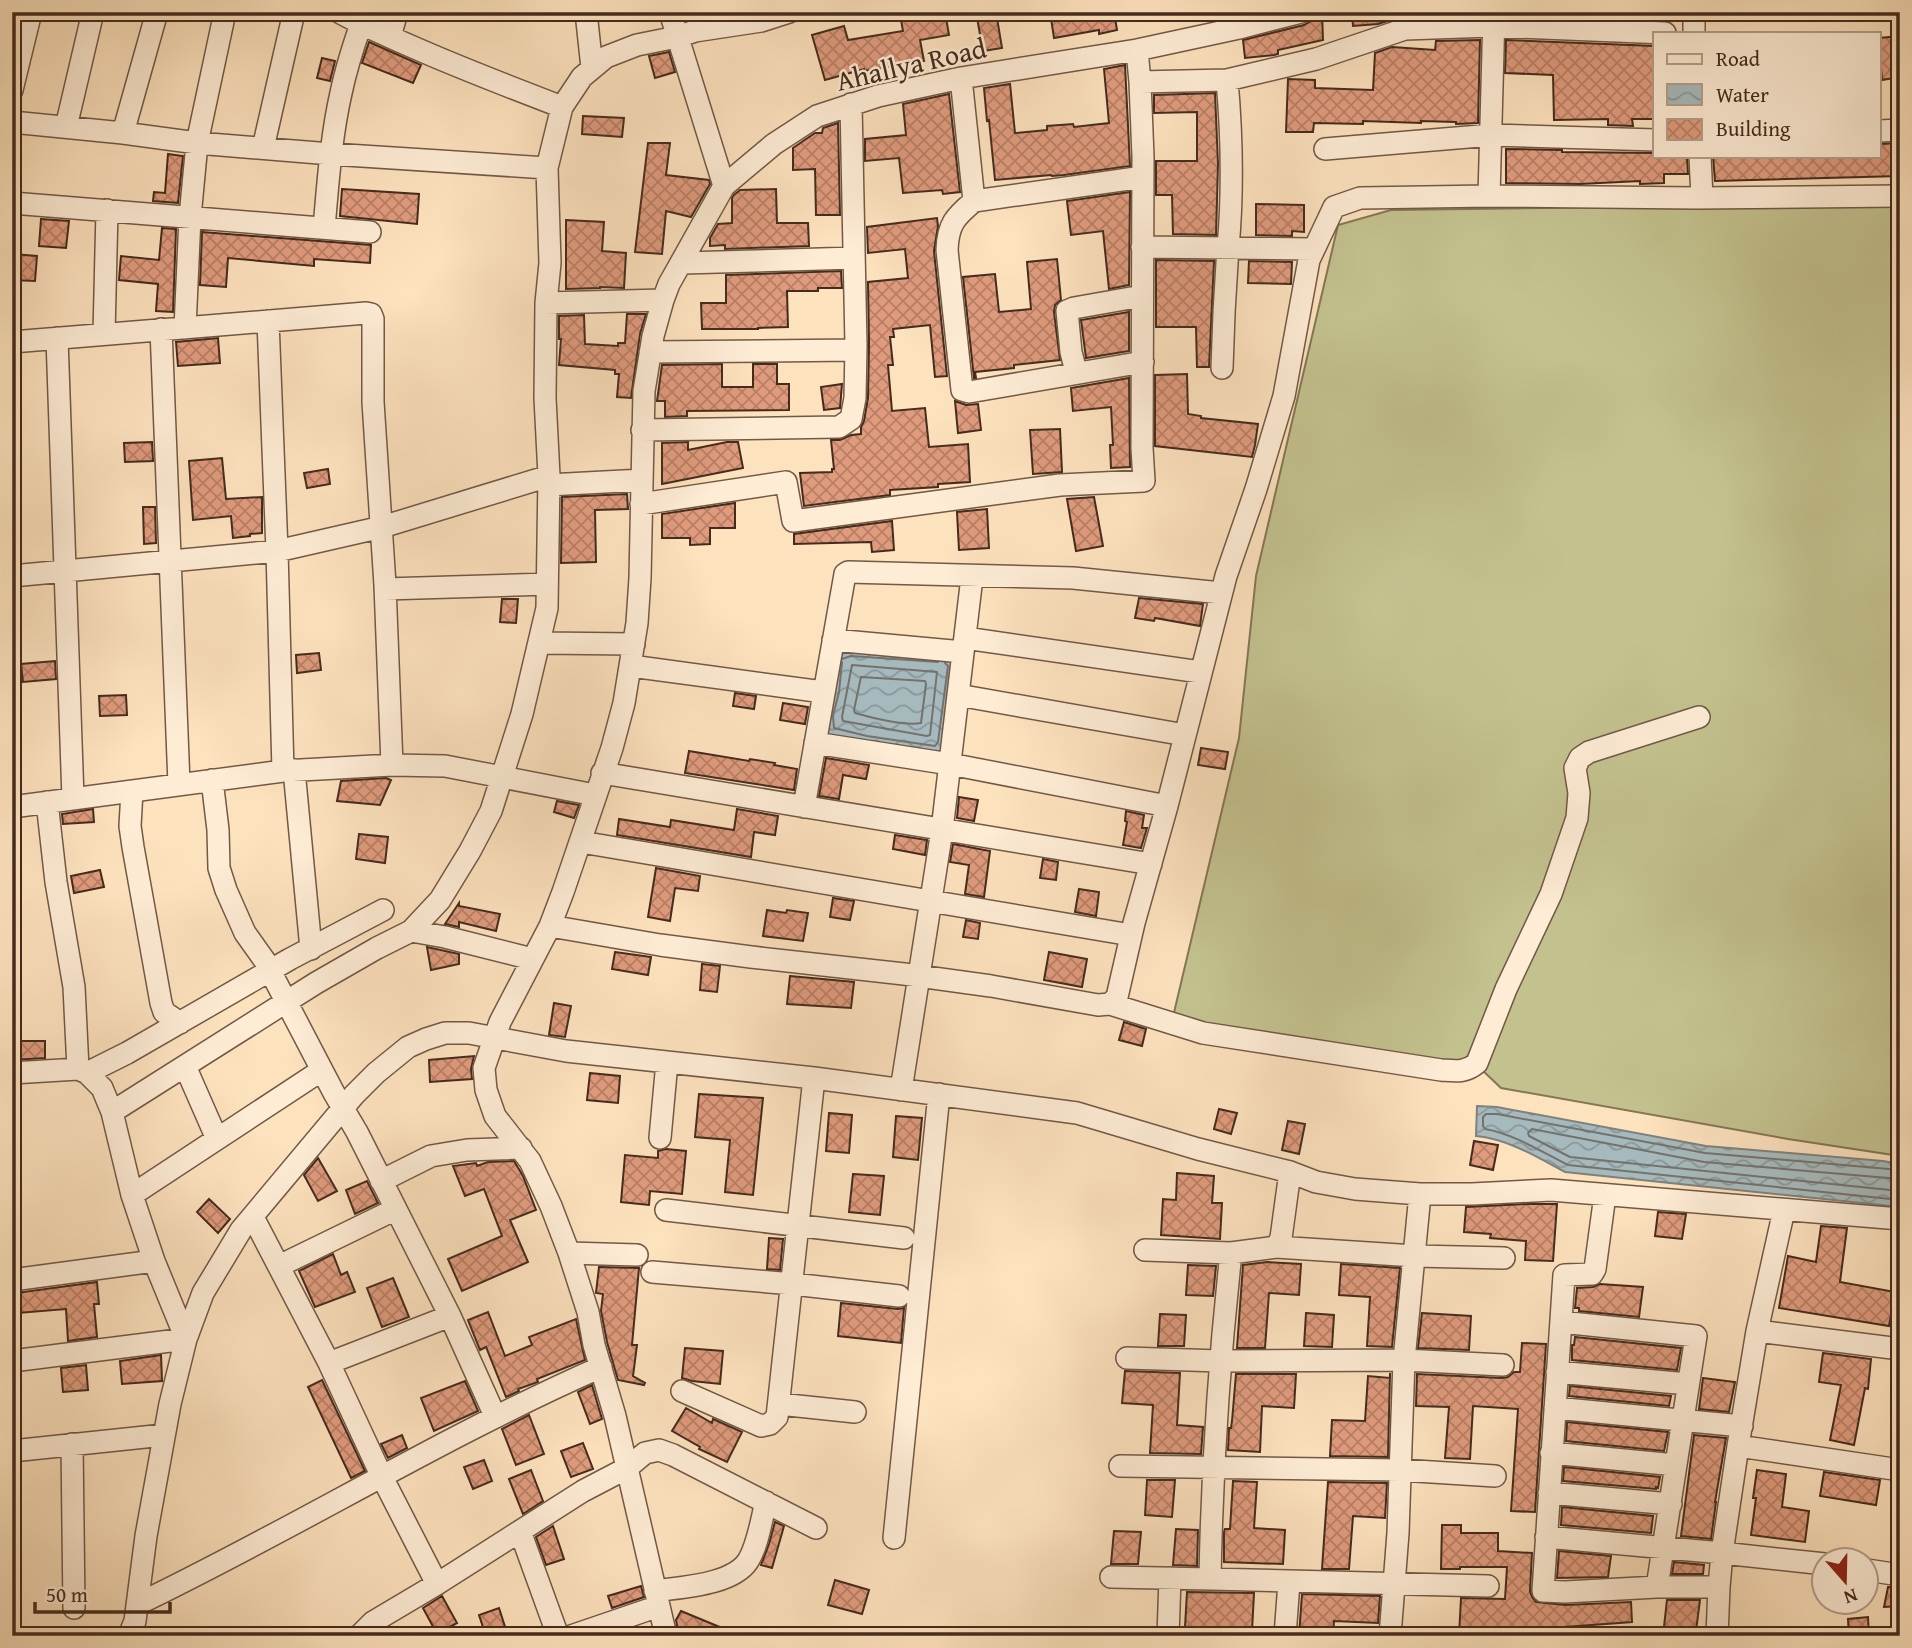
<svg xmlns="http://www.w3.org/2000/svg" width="1912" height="1648" font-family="'Gentium Book Plus',serif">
	<defs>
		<pattern id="water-waves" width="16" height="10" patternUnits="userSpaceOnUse" patternTransform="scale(1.75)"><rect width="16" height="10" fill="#a6babd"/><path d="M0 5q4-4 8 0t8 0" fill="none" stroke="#899799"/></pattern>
		<pattern id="building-cross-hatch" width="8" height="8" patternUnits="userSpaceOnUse" patternTransform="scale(1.75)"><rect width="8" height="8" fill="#e09b7d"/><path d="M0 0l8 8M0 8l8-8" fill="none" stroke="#b77f66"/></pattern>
	</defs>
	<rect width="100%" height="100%" fill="#fde2be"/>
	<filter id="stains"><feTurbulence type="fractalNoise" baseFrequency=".00286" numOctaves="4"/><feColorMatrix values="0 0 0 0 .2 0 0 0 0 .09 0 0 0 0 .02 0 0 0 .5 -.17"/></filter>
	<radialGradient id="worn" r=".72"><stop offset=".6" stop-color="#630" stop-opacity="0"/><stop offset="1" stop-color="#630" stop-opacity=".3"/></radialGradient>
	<path fill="#c3c28f" stroke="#847656" stroke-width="2" d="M1900,203v953l-112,-17 -287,-51 -21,-20 -308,-47 67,-283 17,-162 82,-351 53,-15z"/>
	<path fill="url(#water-waves)" stroke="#7f817d" stroke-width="2" d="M840,651l116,5 -11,88 -5,10 -115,-20z
		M1477,1106l20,1 209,39 177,15 17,3v43l-335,-35c-28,-15 -57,-33 -89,-36z"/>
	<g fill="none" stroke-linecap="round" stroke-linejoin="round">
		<path stroke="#75726d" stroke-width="2" d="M842,659l9,-3 87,6
			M842,662l-3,30 -6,24 1,12 33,8 68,10 3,-4 10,-76 -3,-3
			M852,665l85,7 -7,63 -3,1 -84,-15 -1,-4z
			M861,677l64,4 1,3 -5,39c-16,3 -49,-5 -66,-10l-1,-3z
			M1900,1170l-195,-17 -208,-39h-11l-3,3v9l2,3c29,5 57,23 83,36l332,35
			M1900,1179l-196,-17 -172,-33 -4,4 1,3 41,21 330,34"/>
	</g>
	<path fill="url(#building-cross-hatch)" stroke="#442b1d" stroke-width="2" d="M926,12h19l4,23 -29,5 4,21 -60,10v-2l-39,11 -13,-45 32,-9 4,14 55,-9 -2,-11 26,-5z
		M976,12h20l6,36 -19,3z
		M1050,12h64l3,18 -18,4v-4l-45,8z
		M1322,12l1,28 -45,10v4l-4,1 -29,3 -2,-18 61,-15 7,-4 3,-7z
		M1352,12h42v7l-16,5 -25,2z
		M1516,12h122v7l-123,-5z
		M1900,36v41l-18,3 -3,-42z
		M1480,40l-2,83 -22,1v-2l-35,-1v2l-58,-2v3l-49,-1 -1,9h-27l2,-53 27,1v8l58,2 2,-37 17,-6 43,3 1,-9z
		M1506,40l149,6v73h-23l1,7 -25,-1v-6l-54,1 -1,-45 -48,-2z
		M369,42l52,23 -8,18 -51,-20z
		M669,52l6,20 -20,6 -6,-22z
		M322,58l13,3 -5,20 -13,-3z
		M1125,65l5,101 -66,9 -12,1 -1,-1 -56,5 -6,-60 -2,1 -3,-33 26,-4 5,49 32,-3v-4l26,-2 1,3 35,-4 -5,-54z
		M1215,93l3,71 -2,71 -43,-1 -1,-39h-16v-34h41v-49l-43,1v-18z
		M949,94l11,98 -17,2 -1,-4 -39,3 -4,-35 -34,3v-22l41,-4 -3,-31z
		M583,116l41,2 -2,19 -40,-3z
		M838,123l2,92h-24l-1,-46 -22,1v-22l22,-15h7l1,-5z
		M648,143h22l-4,32 43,5 1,4 -19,33 -25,-6 -4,43 -27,-2z
		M1900,143v33l-185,5 -2,-25h166v-12z
		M1506,149l56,1v2l93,1v3h32l1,18h-24v9l-24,1v-3l-60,3 -74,-1z
		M168,154l15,2 -5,47 -25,-2 1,-9 11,1z
		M342,189l77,5 -2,30 -77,-8z
		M776,189l1,34h31l1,23 -84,3v-4l-15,1v-8l8,-14 14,-1v-25l2,-3 6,-5z
		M1130,192l-1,93 -20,4 -6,-58 -32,4 -4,-34z
		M1256,204l48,1v27l-12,-1v5l-36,-1z
		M937,218l1,8 -4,25 13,125 -12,1 -5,-52 -37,4 1,8h-4l3,28h-5l4,46 33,-3 4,39 39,-3 2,38 -32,2v3l-48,3v5l-86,11 -4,-33 32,-1v-3h2l-3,-29h9l11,-5 10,-1v-7l3,-6 4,-23 1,-54 -1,-62 40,-4 -3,-29 -37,4 -1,-26z
		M41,219l28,2 -3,27 -27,-2z
		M566,220l38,2 -2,29 24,2 -2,35 -24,-1v1l-34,1z
		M162,228l14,1 -3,83 -17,-1 2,-27 -39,-4 2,-24 38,4z
		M202,232l169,13 -1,18 -56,-4v7l-86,-8 -2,29 -26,-2z
		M12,254l25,2 -2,25 -23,-1z
		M1057,259l4,41 -6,5 -1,7 6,48 -46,5v3l-39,4 1,6h-2l-11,-101 32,-3 4,38 32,-3 -4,-47z
		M1156,260l58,1 -5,106h-12l-1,-40h-40z
		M1249,261l43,1 -1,22 -43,-1z
		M841,271l1,17h-24v3h-31l1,36 -30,1v1h-56l-1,-26h25v-28z
		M1129,312v39l-43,7 -5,-38z
		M627,314h19l-6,20 -9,64 -14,-1 2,-23h-4v-4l-56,-5 2,-26h-2v-23l25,-1 1,29 33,2v-3h7z
		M218,338l2,25 -42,3 -2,-24z
		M722,364v23h31v-23h24v20h12v26l-102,1v5l-22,1v-16h-8l5,-36z
		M1187,374l1,40 13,2v2l57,6 -3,21 -3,12 -97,-11v-71z
		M1129,378l1,89 -19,1 -1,-23h3l-2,-38 -38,4 -2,-23z
		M842,384l-2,24 -16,2 -3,-23z
		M955,401l11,4 12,-1 3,26 -23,3z
		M1060,429l2,43 -29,2 -3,-44z
		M152,442l1,19 -28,1 -1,-19z
		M688,442v8l39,-8h11l5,26 -81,16v-41z
		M222,458l4,41 36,-2v36l-12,1v2l-17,2 -2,-22 -38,4 -4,-59z
		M328,469l2,15 -23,4 -3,-15z
		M627,494l1,15 -33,1 1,52 -35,1 1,-66z
		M1094,497l9,49 -27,5 -9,-52z
		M735,503v25h-25v16l-20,1v-7h-28v-24z
		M143,507h12l1,36 -12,1z
		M987,509l2,39 -30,2 -2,-38z
		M892,521l2,29 -22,2 -1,-10 -77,2v-10z
		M1139,598l64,6 -3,22 -45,-8 -1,3 -19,-3z
		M502,599h16l-2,24 -16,-1z
		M319,653l2,17 -24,3 -1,-18z
		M55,661l1,18 -33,3 -2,-18z
		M735,693l21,3 -2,13 -21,-3z
		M126,695l1,20 -27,1 -1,-20z
		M783,703l25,4 -3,17 -25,-4z
		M1201,748l27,4 -3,17 -27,-4z
		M689,751l60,10 1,-2 25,4 -1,2 23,4 -3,21 -109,-17z
		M826,758l43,7 -3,14 -23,-4 -4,24 -20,-3z
		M386,778l5,2 -11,25 -43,-4 4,-20z
		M959,797l19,3 -4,21 -17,-3z
		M557,801l22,4 -5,13 -20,-6z
		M93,809l1,13 -31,2 -1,-10z
		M737,809l41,7 -3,19 -21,-3 -3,25 -134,-22 2,-16 51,8 1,-7 63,10z
		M1126,811l18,4 -2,13h5l-6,20 -18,-3 4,-23 -2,-1z
		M359,834l29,3 -3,26 -29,-4z
		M895,835l32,5 -2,15 -32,-6z
		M953,844l37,7 -6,46 -19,-3 4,-29 -19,-3z
		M1043,859l15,3 -2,18 -16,-2z
		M656,868l44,8 -2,15 -23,-3 -5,33 -22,-4z
		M100,870l4,17 -30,6 -3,-17z
		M1079,889l20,3 -3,24 -21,-4z
		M833,898l21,3 -4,19 -20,-3z
		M459,903v3l41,8 -4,17 -37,-9v5l-14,-3z
		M767,910l19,3 1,-3 21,3 -5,28 -40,-5z
		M966,920l14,3 -2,16 -15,-2z
		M427,947l32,7v10l-28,6z
		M615,952l36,5 -3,18 -36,-6z
		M1049,952l38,7 -5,28 -38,-7z
		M702,964l18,2 -3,26 -17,-2z
		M790,976l64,6 -3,26 -64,-4z
		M554,1003l17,3 -6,31 -16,-2z
		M1124,1022l22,7 -4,17 -23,-6z
		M12,1041h33v17l-33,2z
		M474,1056l-3,13 1,10 -42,3 -1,-22z
		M590,1073l30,3 -2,27 -31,-3z
		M699,1094l64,4 -10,97 -28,-3 5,-52 -35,-3z
		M1219,1109l18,4 -6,21 -17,-5z
		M829,1113l23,2 -3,38 -23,-2z
		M896,1116l26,2 -4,42 -25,-3z
		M1288,1121l17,3 -6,30 -17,-4z
		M1474,1141l24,4 -5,25 -23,-5z
		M666,1149l20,2 -4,43 -32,-3 -1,14 -28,-3 4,-47 33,3v-7z
		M318,1158l19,33 -19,10 -14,-26z
		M514,1161l9,15 13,34 -26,10 18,42 -66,29 -14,-32 54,-23 -18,-47 -19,7 -12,-30 23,-3 1,3 11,-4z
		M1177,1173l37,3 -2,27h10l-2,36 -59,-4 2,-36 13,1z
		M853,1174l31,2 -4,39 -31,-3z
		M367,1181l11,22 -23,11 -9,-24z
		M209,1199l21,20 -12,14 -21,-21z
		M1528,1204h29l-4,57 -28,-1 1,-19 -36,-3 1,-4 -27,-2 2,-25z
		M1658,1212l28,2 -4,25 -27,-3z
		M1821,1226l26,2 -7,54 55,10 -6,34 -110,-18 9,-52 28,6z
		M769,1238l14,1 -3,31 -13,-1z
		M333,1254l8,21 6,-3 8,20 -40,15 -16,-36z
		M1267,1262l34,2 -2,31 -30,-2 -4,55h-28l6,-83z
		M1341,1264l59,4 -8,79 -25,-1 3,-49 -31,-2z
		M1188,1265l28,1 -3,30 -27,-1z
		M599,1267l40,1 -7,77h5l-4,31 12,7 -1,2 -26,-5 -11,-38 -6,-31 2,-17 -7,-1z
		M393,1278l16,39 -27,10 -15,-39z
		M97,1282l2,22h-5l3,33 -29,4 -2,-32 -48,4 -2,-20z
		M1600,1284l43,3 -4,30 -60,-6v-3h-4l2,-20 16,-1z
		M841,1303l57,6 6,-1 -3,35 -63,-7z
		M488,1312l17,44 27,-11 -3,-8 47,-18 9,41 -48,19 1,3 -20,7 1,2 -13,6 -20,-50 -6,3 -12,-30z
		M1306,1313l28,2 -2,32 -28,-1z
		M1422,1313l49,3 -2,34 -51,-2z
		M1160,1314l26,1 -2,31h-26z
		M1575,1337l106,11 -4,22 -105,-10v-15h2z
		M1522,1343l24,1 -11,168 -24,-1 7,-102 -45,-3 -3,53 -25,-1 4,-51 -33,-1 1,-32 85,4 6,-1 6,-5h6z
		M685,1348l38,3 -3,33 -28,-3 -10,-3z
		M1823,1353l48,6 -3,30 -3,-1 -11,57 -24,-5 11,-55 -22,-3z
		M161,1355l1,26 -40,3 -2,-23z
		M86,1365l2,25 -25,2 -2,-24z
		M1125,1371l55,2 -3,52 26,2 -2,27 -51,-1 3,-48 -31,-2z
		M1390,1373l-2,84 -58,-1 2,-36 33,1 3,-45 22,2z
		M1236,1374h60l-2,34 -32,-2 -2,46 -32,-2 1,-22h2l1,-7z
		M1703,1378l32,4 -6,30 -30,-3z
		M322,1380l43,91 -14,7 -43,-91z
		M465,1381l13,30 -44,20 -13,-33z
		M592,1385l10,34 -12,5 -12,-32z
		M1570,1386l101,10 -2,10 -100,-10z
		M686,1408l26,15 1,-4 29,13 -15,30 -28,-13 1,-2 -28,-16z
		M529,1415l15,39 -28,11 -14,-36z
		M1567,1422l101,10 -4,19 -98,-10z
		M402,1435l5,13 -19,10 -7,-14z
		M1694,1435l32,3 -11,64h1l-5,37 -30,-3z
		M583,1443l10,26 -22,8 -10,-26z
		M484,1460l8,21 -19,8 -9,-22z
		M1564,1467l96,10 -2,11 -2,-1v2l-93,-8z
		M531,1470l12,31 -20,13 -14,-35z
		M1757,1470l29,4 -4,33 27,4 -4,31 -54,-7 5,-37h-3z
		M1824,1472l56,8 -4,25 -56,-9z
		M1147,1480h28l-3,37 -27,-2z
		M1233,1481l24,1 -3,46 31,2 -2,34 -59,-2v-30l1,-3h5z
		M1328,1482l59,1 -2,35 -32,-2 -4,53h-27z
		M1562,1507l91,9 -2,17 -90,-8z
		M775,1522l9,4 -12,42 -11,-3 8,-21z
		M1442,1525h19v8h37v18l34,2 -2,38 2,6 4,5 30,3 65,-3 1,20 -67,5v2l-76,5v2h-30l2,-38 44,1 2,-32h-47v2h-19z
		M553,1526l11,33 -18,6 -10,-28z
		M1176,1529l22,1 -1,36 -24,-1z
		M1114,1531l27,1 -3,32h-27z
		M1559,1551l52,5 -3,21 -51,1z
		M1674,1562l30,3 -1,9h-31z
		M835,1580l34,10 -7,24 -34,-9z
		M641,1586l3,11 -32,11 -4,-12z
		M1888,1587l12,1v18l-16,1z
		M1187,1592l67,1 -2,38 -67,-4z
		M1302,1594l78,2 -2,27 -44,-2 -1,15h-34z
		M442,1596l15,27 -20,11 -14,-26z
		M1667,1600h33l-4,31 -32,-4z
		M499,1608l9,28h-22l-7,-21z
		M681,1611l58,24v1h-60l-3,-16z
		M1868,1617l1,19h-20l-1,-17z"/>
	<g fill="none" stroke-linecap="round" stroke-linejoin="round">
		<g stroke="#725945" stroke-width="24">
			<path id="minor" d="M339,12c27,15 55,27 83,39 46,20 93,38 140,56
				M586,12l6,56
				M670,12l54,174
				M1694,33v-21
				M390,37l7,-25
				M961,78l13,123c-19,16 -26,23 -27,49l15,140 7,2 174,-30
				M1227,80l89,-21 89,-30 87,-3 173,7
				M1140,82l87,-2c5,56 6,113 1,168 -3,40 -5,79 -6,120
				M12,90l19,-78
				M12,122l111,11 74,10 134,11 216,14
				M66,127l27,-115
				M1879,131l21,-1
				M123,133l34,-121
				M263,148l31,-136
				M1325,149l167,-14 163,5
				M1700,156l2,42
				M1489,196l5,-183
				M974,201l169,-24
				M12,203l358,29
				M324,228c4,-45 7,-91 17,-135 5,-24 12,-46 20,-69
				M1142,247l172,2
				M683,263l171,-5
				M546,303l117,-3
				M268,321l9,230 6,220
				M185,328l5,-111 7,-74 28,-131
				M161,329l18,455
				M104,334l3,-124
				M57,338l16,461
				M12,342l354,-29 5,1 2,5v83l12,183 7,180
				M650,352l206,-2
				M1076,372l-5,-20 -4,-41 7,-3 68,-12
				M642,430l197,-3 12,-8 4,-21 1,-52 -5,-242
				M548,485l94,-5
				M641,504l145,-22 7,39 267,-36 84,-4 -2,-33 1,-291 -3,-75 -3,-32
				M12,576l265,-25 105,-24 167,-51
				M385,589l162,-5
				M965,638l235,34
				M833,640l130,12
				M540,643l94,1
				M631,666l192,26
				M958,695l227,40
				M815,743l135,21 217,42
				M294,770l17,179
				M602,773l549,91
				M212,780l6,50 1,38 7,22 19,43 20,28 69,132 23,39 93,184 45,100
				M132,791l-2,35 3,21 28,156 3,9 16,11
				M47,802l9,80 18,105 4,82
				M12,807l271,-36 109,-6 53,1 150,29
				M804,807l41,-233 3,-2 225,6 148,15
				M581,842l550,93
				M550,926l110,19 91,12 153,17 87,12 107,19 12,-1 7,-7 17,-74 33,-117 59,-230 30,-87 28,-93 25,-136 25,-53 26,-9 129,-2 208,2 203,-2
				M411,931l34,6 87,22
				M1110,1004l93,29 238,37c15,1 24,3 36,-7l29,-74 45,-95 26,-76 2,-25 -4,-25 5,-10 9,-6 110,-35
				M185,1066l32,73
				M12,1073l66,-4 9,4 15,15 10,24 20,83 22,66 32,78 -174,22
				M87,1073l40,-20 163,-94 93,-49
				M901,1090l41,-260 30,-253
				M112,1112l204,-129 61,-35 34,-17 29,-31 30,-49 21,-40 31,-97 25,-106 2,-132 -4,-78 1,-95 4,-40 -3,-95 15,-61 20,-30 24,-20 31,-12 40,-8 18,-6 66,-10 28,-9
				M660,1138l7,-76
				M1290,1172l-9,66 -5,9 -45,6c-12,109 -19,217 -21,326l278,7
				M381,1181l50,-25 36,-6 54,-2
				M132,1195l190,-125
				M1605,1195l-10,74 -3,5 -28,1 -21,316 22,1 92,-5h62
				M666,1210l238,28
				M253,1217l76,146 53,114 55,107
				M1276,1247l139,9 89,2
				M1145,1250l86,3
				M569,1253l68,2
				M279,1266l117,-57
				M652,1272l141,12 106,12
				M12,1280l142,-19
				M1561,1322l135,14 -39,251
				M1757,1331l143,18
				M1127,1358l93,3 184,-1 99,5
				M329,1363l121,-47
				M1557,1372l131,12
				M682,1391l79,35 9,-2 7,-7 37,-339
				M779,1404l76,8
				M1555,1408l187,18
				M72,1444l2,164
				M1738,1446l162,24
				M12,1451l152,-16
				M1551,1453l125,12
				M1120,1466l280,4 95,6
				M1549,1493l122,11
				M520,1531l38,105
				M1546,1537l176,16 103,11
				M894,1538l45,-444
				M1867,1570l33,5
				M1111,1577l99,2
				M655,1591c27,-4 77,-6 93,-30 10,-16 13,-40 18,-59
				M138,1604c156,-75 304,-167 463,-237
				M129,1636l6,-15 11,-85 24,-132 16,-65 17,-46 38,-63 113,-135 22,-22 32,-26 18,-8 19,-6h24l97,18 248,27 263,35 121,36 92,23 26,10 39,7 65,5h52l79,-4 349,29
				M359,1636l14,-14 64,-38 146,-93 44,-23 18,-15 14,-3 14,5 143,73
				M571,1636l88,-30
				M666,1636l-51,-220 -21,-71 -6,-33 -19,-59 -18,-47 -21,-45 -35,-45 -9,-26 -2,-22 16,-46 50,-96 13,-34 49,-144 12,-45 13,-80 3,-45 4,-187 9,-55 10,-36 6,-16 55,-98 50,-42 43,-28 61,-20 83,-18 176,-28 102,-22 62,-16
				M1168,1636l2,-58
				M1285,1636l4,-54
				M1390,1636l8,-103 6,-173 16,-166
				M1717,1636l2,-49 3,-34 16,-107 19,-115 27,-121"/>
		</g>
		<use href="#minor" stroke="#feecd5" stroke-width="21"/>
	</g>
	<g text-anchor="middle" stroke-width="5" stroke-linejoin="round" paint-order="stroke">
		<g font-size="28" fill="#442b1d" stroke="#feecd5">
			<text transform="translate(911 64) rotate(-13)" y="10">Ahallya Road</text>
		</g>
	</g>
	<rect width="1912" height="1648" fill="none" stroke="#fde2be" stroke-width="42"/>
	<rect x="14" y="14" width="1884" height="1620" fill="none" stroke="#442b1d" stroke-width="3.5"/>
	<rect x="21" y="21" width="1870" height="1606" fill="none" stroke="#442b1d" stroke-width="2"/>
	<rect x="1653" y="32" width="228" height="126" fill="#feecd5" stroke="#b49f8b" stroke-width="2"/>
	<rect x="1667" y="54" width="35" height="10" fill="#feecd5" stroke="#b49f8b" stroke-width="2"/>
	<text x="1716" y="66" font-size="21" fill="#442b1d">Road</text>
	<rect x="1667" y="84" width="35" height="21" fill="url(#water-waves)" stroke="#b49f8b" stroke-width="2"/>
	<text x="1716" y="102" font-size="21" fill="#442b1d">Water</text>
	<rect x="1667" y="119" width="35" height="21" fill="url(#building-cross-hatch)" stroke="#b49f8b" stroke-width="2"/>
	<text x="1716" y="136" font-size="21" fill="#442b1d">Building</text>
	<g transform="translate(1845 1581) rotate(160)"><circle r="33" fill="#feecd5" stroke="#b49f8b" stroke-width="2"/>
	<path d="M0-5L12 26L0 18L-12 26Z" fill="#8f2418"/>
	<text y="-10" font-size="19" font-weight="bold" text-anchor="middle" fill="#442b1d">N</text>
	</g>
	<path d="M35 1602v10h135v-10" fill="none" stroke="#442b1d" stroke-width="3.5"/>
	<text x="46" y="1602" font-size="21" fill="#442b1d" stroke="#feecd5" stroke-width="5" paint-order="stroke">50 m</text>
	<rect width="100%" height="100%" filter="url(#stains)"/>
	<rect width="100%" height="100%" fill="url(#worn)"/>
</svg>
